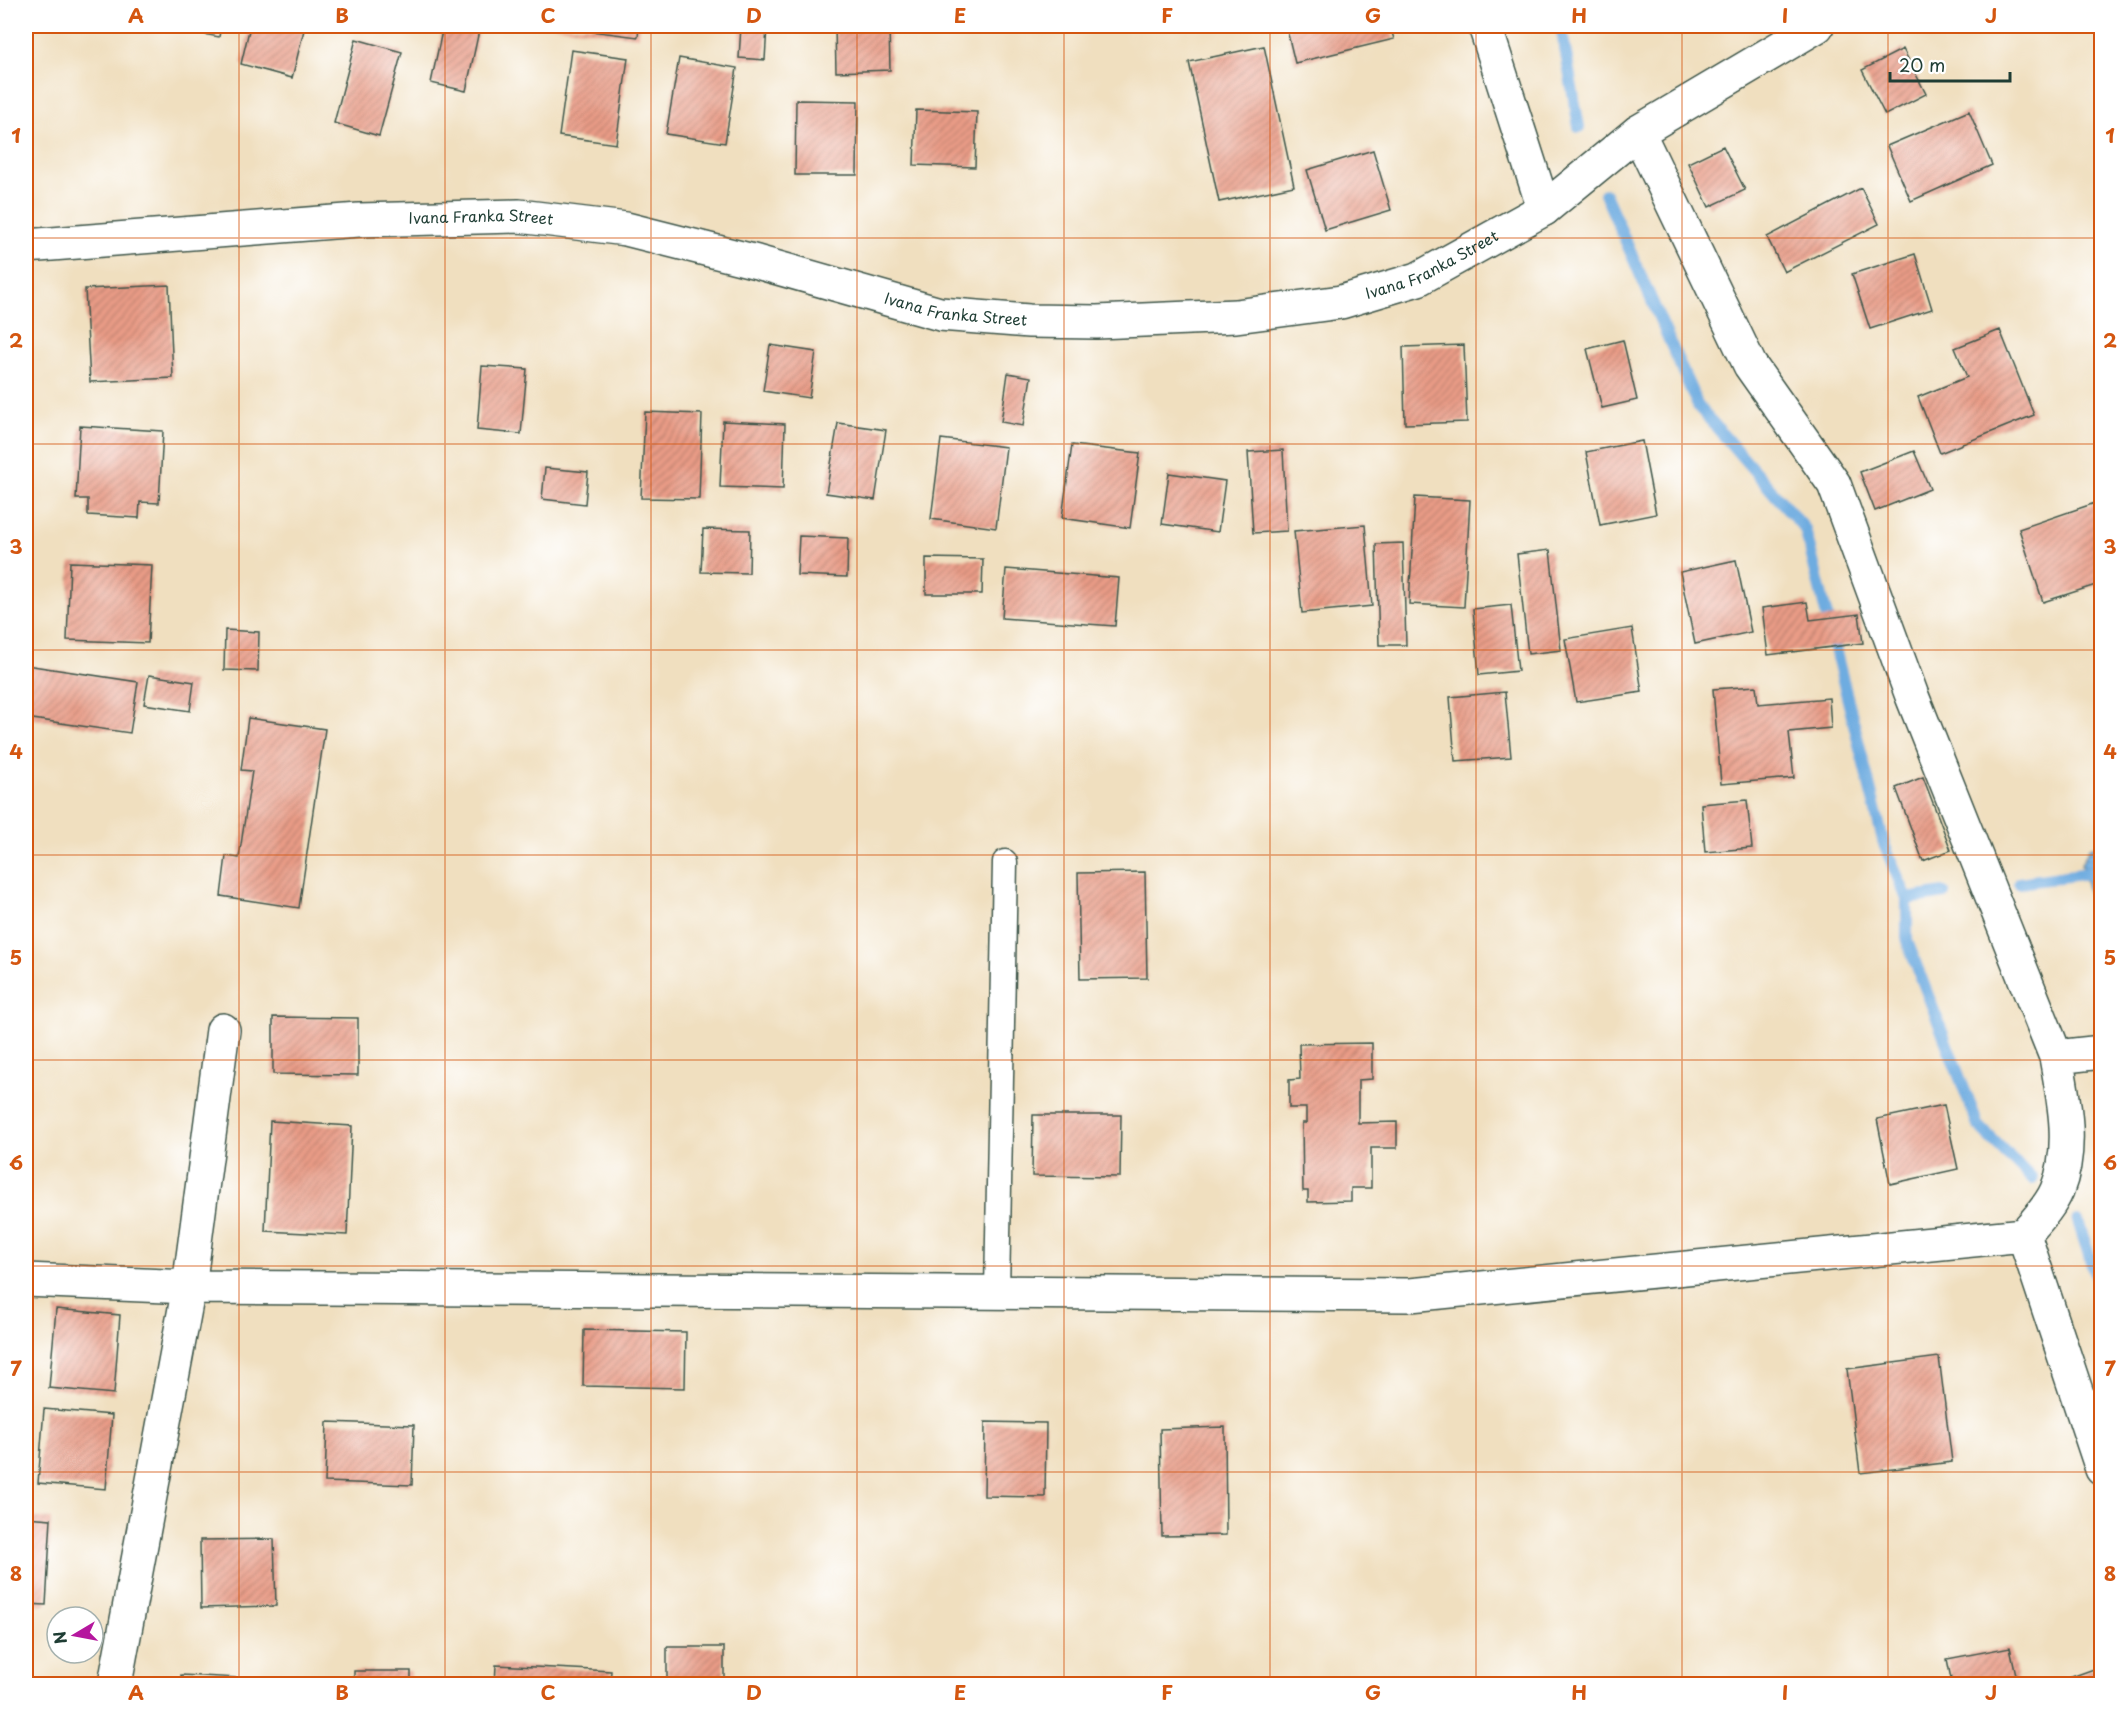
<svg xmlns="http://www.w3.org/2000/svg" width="2127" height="1710" font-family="'Playpen Sans',sans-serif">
	<defs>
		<pattern id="water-rules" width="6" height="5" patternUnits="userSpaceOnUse" patternTransform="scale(1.5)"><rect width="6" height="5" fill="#6eace0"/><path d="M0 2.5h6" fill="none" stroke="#5a8db6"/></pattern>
		<pattern id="building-hatch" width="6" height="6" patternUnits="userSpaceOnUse" patternTransform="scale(1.5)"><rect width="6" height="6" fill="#e99b86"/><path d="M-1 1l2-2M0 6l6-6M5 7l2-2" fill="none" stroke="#bc806e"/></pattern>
	</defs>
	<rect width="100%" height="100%" fill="#fff"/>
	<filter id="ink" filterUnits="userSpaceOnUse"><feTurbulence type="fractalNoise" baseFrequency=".0167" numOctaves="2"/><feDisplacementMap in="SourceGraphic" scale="12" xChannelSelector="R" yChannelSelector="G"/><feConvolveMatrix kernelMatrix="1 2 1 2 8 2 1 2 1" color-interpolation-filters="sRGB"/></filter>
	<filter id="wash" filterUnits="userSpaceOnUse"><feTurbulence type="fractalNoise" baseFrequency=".008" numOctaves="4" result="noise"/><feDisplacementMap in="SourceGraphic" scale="24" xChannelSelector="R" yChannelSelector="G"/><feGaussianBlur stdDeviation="1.35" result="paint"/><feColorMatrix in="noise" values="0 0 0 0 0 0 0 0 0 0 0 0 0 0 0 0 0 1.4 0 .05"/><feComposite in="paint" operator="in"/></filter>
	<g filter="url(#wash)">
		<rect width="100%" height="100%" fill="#f0dfbf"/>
		<path fill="url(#water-rules)" stroke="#46748a" stroke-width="1.5" d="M2101,844h1l-1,59 -13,-10 -7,-29 9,-17z"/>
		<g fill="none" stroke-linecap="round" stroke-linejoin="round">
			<path stroke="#6eace0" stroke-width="12" d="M1561,26l18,101
				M1605,194l93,212 107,123 79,315 23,55v42l71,184 54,54
				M2019,883l83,-12
				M1907,899l37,-6
				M2078,1221l24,75"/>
		</g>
		<g id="blocks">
			<path fill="url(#building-hatch)" d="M170,26h51l-2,11 -50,-9z
				M250,26h55l-13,52 -51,-14z
				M443,26h37l-14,65 -35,-8z
				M551,26h88l-1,11z
				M741,26h26l-2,34 -26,-2z
				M835,26h54l1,44 -54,2z
				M1286,26h104l4,13 -99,24z
				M356,39l46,13 -23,84 -45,-13z
				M1264,46l30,140 -75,16 -30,-140z
				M1903,49l23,45 -41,21 -23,-45z
				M571,50l57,8 -12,86 -57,-8z
				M679,58l58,10 -12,75 -59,-9z
				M796,100l62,1 -1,74h-62z
				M916,110l61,2 -2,55 -61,-2z
				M1969,111l23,54 -81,36 -24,-55z
				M1723,146l22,44 -36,17 -21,-44z
				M1373,150l18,60 -66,20 -18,-60z
				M1861,188l18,36 -95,48 -17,-35z
				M1915,254l17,55 -62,20 -18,-55z
				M169,285l4,93 -83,4 -5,-93z
				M2000,330l34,85 -94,38 -22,-56 49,-20 -12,-29z
				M1623,340l14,60 -35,8 -15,-59z
				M770,345l46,7 -7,46 -46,-7z
				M1464,345l3,77 -62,2 -2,-77z
				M482,366l45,3 -6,65 -44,-4z
				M1008,373l23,4 -8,49 -22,-4z
				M645,412l57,2 -3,85 -58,-1z
				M723,421l62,3 -2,65 -63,-2z
				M838,423l48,7 -11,70 -49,-7z
				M80,426l83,5 -4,72 -19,-1 -1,16 -51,-3v-16h-12z
				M941,439l65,8 -10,81 -65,-9z
				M1642,441l14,73 -56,11 -14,-73z
				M1072,445l68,8 -10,75 -68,-10z
				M1283,450l4,81 -34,2 -5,-81z
				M1914,451l16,38 -55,22 -15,-39z
				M545,468l43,4 -3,32 -43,-5z
				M1169,473l56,8 -7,51 -56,-8z
				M1415,497l55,3 -6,107 -55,-3z
				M2098,502l4,9v72l-59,19 -24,-73z
				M1365,525l7,81 -70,7 -8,-82z
				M703,529l47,1 -1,43 -48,-1z
				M799,536l49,2 -1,39 -50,-2z
				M1403,543l3,102h-27l-3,-101z
				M1550,550l11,100 -33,4 -11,-100z
				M926,558l57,1 -1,35h-56z
				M1736,560l15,72 -56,12 -15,-72z
				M70,562l82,3 -4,78 -81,-3z
				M1006,569l113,9 -4,48 -113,-8z
				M1807,602l3,18 49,-6 4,29 -95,12 -6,-47z
				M1511,605l7,66 -39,4 -6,-66z
				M1632,628l10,64 -66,10 -11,-63z
				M225,630l34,2 -1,39 -34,-1z
				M26,665l112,17 -8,51 -104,-15z
				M149,675l45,7 -4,29 -46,-7z
				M1756,686l2,18 71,-6 2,30 -42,4 5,46 -73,6 -8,-95z
				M1505,692l6,65 -56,4 -5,-64z
				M248,718l77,11 -26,179 -78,-12 5,-40 13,2 13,-87 -11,-1z
				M1923,777l28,73 -28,11 -27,-73z
				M1747,800l5,48 -47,4 -4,-48z
				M1145,872l2,106 -67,1 -2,-106z
				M273,1017l85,1v57l-85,-1z
				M1372,1043v36l-14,1v43l39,-1v26h-26v40h-20v13l-43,1v-11h-5l-1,-68h4v-15h-17v-28l11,-1 -1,-35z
				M1944,1105l14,64 -68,15 -13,-65z
				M1033,1115h88l-1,62 -88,-1z
				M270,1121l82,5 -5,109 -82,-4z
				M56,1309l64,6 -6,79 -65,-6z
				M584,1330l102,2 -1,56 -102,-2z
				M1939,1357l13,105 -92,11 -13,-104z
				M44,1409l68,6 -6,74 -68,-6z
				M327,1422l87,3 -2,60 -87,-3z
				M985,1422l61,1 -1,74 -61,-1z
				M1225,1427l1,108 -64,1 -2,-107z
				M26,1517l25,2 -5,86 -20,-1z
				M274,1539l2,67 -75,2 -1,-68z
				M667,1647h57v37h-57z
				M2010,1647l8,37h-66l-5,-25z
				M496,1665l115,6 -1,13h-115z
				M2102,1666v18h-34l-2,-5z
				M354,1671h57v13h-57z
				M181,1675l116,6v3h-116z"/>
		</g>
	</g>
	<g filter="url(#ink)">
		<use href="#blocks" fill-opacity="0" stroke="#3e5549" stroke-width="1.5"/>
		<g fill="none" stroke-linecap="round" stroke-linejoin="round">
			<g stroke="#3e5549" stroke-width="27">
				<path id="lane" d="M997,1292l8,-430"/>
			</g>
			<g stroke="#3e5549" stroke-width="36">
				<path id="street" d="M1485,26l59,183
					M1638,132l112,233 84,119 78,212 144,361c8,43 18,91 1,133 -7,17 -22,32 -33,45l78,234
					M2056,1057l46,-5
					M26,1280l163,7 1221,8 614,-60
					M115,1684l74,-397 34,-257"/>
			</g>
			<g stroke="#3e5549" stroke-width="36">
				<g id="secondary">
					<path id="s1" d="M26,246l333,-26 160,-4 107,13 131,33 183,52 89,7 68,1 139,-6 105,-14 77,-23 126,-70 94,-77 179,-106"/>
				</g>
			</g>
			<use href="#lane" stroke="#fff" stroke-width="24"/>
			<use href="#street" stroke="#fff" stroke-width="33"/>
			<use href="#secondary" stroke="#fff" stroke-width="33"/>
		</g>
	</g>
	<path fill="none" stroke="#d45610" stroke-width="1.5" stroke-opacity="0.55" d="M239,26v1658M445,26v1658M651,26v1658M857,26v1658M1064,26v1658M1270,26v1658M1476,26v1658M1682,26v1658M1888,26v1658M26,238h2076M26,444h2076M26,650h2076M26,855h2076M26,1060h2076M26,1266h2076M26,1472h2076"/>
	<g text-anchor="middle" stroke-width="6" stroke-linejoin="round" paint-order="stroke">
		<g font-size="15" fill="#1f3d34" stroke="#fff">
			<text dy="5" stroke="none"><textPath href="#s1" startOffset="456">Ivana Franka Street</textPath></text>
			<text dy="5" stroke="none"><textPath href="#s1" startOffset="1428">Ivana Franka Street</textPath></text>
			<text dy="5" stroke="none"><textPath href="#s1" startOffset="942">Ivana Franka Street</textPath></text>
		</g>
	</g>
	<rect width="2127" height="1710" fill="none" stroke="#fff" stroke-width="66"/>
	<g transform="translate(75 1635) rotate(260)"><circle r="28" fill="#ffffff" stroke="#a5b1ae" stroke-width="1.5"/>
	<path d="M0-4.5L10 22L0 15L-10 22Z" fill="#b5179e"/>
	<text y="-9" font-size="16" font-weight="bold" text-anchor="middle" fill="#1f3d34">N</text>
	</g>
	<path d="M1890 72v9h120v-9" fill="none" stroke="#1f3d34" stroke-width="3"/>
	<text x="1899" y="72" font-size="18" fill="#1f3d34" stroke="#ffffff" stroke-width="4.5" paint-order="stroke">20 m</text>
	<rect x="33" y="33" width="2061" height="1644" fill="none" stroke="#d45610" stroke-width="2"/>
	<g font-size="20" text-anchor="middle" font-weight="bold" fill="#d45610">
		<text x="136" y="23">A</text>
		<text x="342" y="23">B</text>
		<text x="548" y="23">C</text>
		<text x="754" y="23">D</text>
		<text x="960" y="23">E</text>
		<text x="1167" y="23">F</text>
		<text x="1373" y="23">G</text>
		<text x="1579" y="23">H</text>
		<text x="1785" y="23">I</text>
		<text x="1991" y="23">J</text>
		<text x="16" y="143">1</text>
		<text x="2110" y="143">1</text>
		<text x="16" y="348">2</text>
		<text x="2110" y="348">2</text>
		<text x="16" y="554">3</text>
		<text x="2110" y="554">3</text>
		<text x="16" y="759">4</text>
		<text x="2110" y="759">4</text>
		<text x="16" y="965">5</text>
		<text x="2110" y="965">5</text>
		<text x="16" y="1170">6</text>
		<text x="2110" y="1170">6</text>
		<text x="16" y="1376">7</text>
		<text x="2110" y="1376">7</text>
		<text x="16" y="1581">8</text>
		<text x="2110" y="1581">8</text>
		<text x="136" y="1700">A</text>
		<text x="342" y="1700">B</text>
		<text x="548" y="1700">C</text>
		<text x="754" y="1700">D</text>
		<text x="960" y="1700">E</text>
		<text x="1167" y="1700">F</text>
		<text x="1373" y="1700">G</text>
		<text x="1579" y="1700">H</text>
		<text x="1785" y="1700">I</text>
		<text x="1991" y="1700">J</text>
	</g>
</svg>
